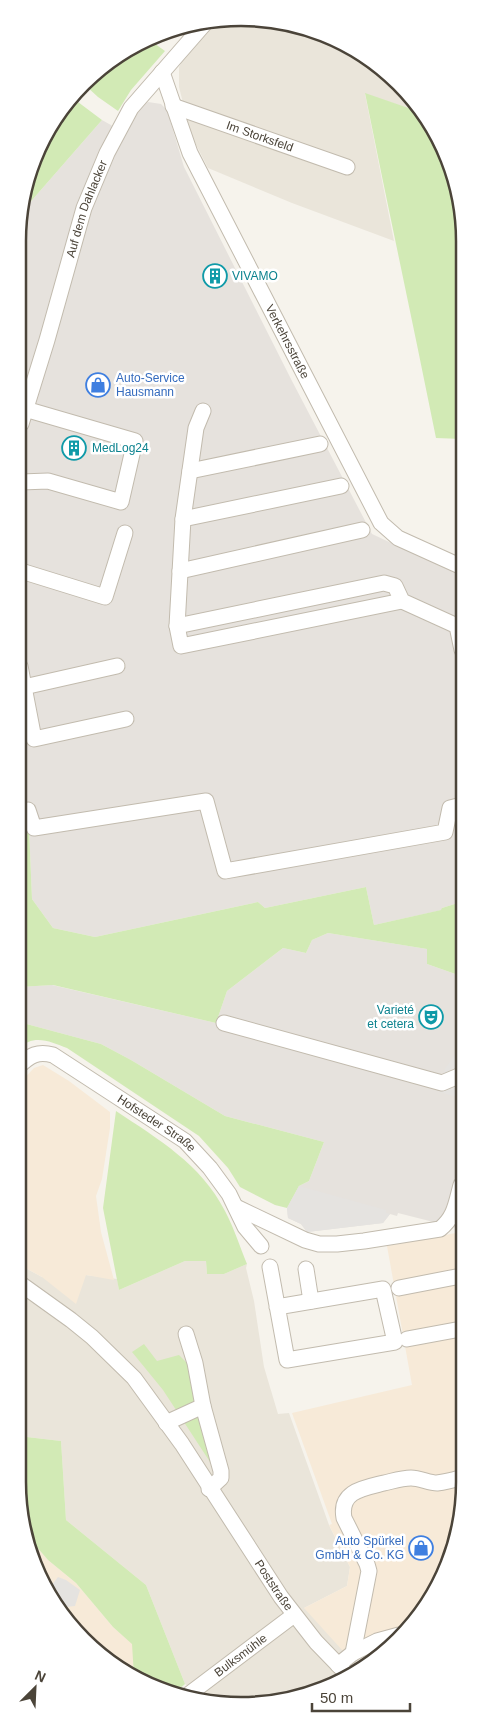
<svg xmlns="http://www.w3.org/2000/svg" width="482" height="1723" font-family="Arial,sans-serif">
	<rect width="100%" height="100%" fill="#f6f3ec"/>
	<path fill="#eae5da" d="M215,22h69l56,19 59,42 21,29 -55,-18 29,147 -102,-38 -84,-35 -17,-33 -12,-48v-20l7,-13z
		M185,1261h21l1,13h17l23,-10 -1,4 8,33 10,66 14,47 11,-1 40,112 21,42 -3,19 -43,22 89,33 -16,18 -78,39 -73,7 -30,-8 3,-3 -14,-10 -39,-99 -80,-65 -5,-79 -43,-5v-172l24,13 44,-2 31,4 2,11z"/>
	<path fill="#f7ead8" d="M43,1065l26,16 41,31v16l-8,51 -6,17 5,36 13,48 -28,-5 -10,29 -34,-27 -24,-13 1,-180 15,-16z
		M461,1232l-1,293 -26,69 -41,47 -41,20 -48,-53 43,-22 3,-19 -21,-42 3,-1 -40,-111 120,-28 -25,-139z
		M29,1538l19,22 28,23 37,44 20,17 1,32 -61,-46 -39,-63z"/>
	<path fill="#e6e2dd" d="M148,102l13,2 6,6 17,57 108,214 80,153 90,42 -1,326 -19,6v2l-68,15 -8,-38 -101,21 -7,-6 -163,35 -42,-9 -21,-29 -3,-72 -9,-21 2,-590 4,-9 76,-87 23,13 14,-24 6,-5z
		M328,933l99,16v15l34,12v253l-63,-16 -1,3 -7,-2 -7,9 -76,9 -6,-8 -13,-6 -1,-10 12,-22 10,-5 15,-39 -99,-26 -94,-56 -30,-16 -82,-22v-35l33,-2 164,38 11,-32 56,-43 23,5 6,-13z"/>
	<path fill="#d2eab5" d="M151,41l14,10 -34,39 -13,21 -20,-14 -12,-11 31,-31z
		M365,93l55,19 22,30 21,70 -1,227 -26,-1c-23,-115 -48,-230 -71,-345z
		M74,99l28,21 -76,87 -4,9v-18l33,-81z
		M20,806l9,21 3,72 21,29 42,9 163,-35 7,6 101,-21 8,38 67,-15 1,-2 19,-6v74l-34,-12v-15l-99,-16 -16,7 -6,13 -23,-5 -56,43 -11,32 -163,-38 -34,2z
		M19,1022l82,22 30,16 94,56 99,26 -15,39 -10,5 -12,22 -12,-3 -35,-18 -12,-19 -29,-32 -132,-88c-16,-6 -34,-15 -48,1z
		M116,1111c42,28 85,53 109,100 9,17 15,36 22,53l-23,10h-17l-1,-13h-21l-66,29 -16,-82z
		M144,1344l13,17 22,-6 8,8 25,102 -49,-75 -31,-38z
		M18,1436l43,5 5,79 80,65 39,99 -9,8 -34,-9 -8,-7 -2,-32 -19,-17 -37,-44 -28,-23 -19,-22 -11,-56z"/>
	<path fill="#e5e3e0" d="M455,1055l6,3v40l-22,-6 6,-23z
		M299,1186l87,24v3l4,1 -7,9 -76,9 -6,-8 -13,-6 -1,-10z
		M58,1577l8,3 14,10 -5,16 -9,1 -1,10 -17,-27z"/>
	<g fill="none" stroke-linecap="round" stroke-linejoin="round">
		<g stroke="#c2bbae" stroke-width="17">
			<g id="minor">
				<path id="s1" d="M162,72l28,81 191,370 17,15 64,29"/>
				<path id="s2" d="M173,106l174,61"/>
				<path d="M203,411l-7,17 -13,91 -6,107 4,20 221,-45"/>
				<path id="s3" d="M21,424l26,-84 37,-132 23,-55 24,-45 75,-86"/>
				<path d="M190,471l130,-27"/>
				<path d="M21,482l27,-1 73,21 14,-61 -110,-32"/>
				<path d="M183,519l158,-33"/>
				<path d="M21,571l84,26 20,-64"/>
				<path d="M180,571l182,-41"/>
				<path d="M177,626l207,-43 11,3 7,15 55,25 5,24"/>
				<path d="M20,666l14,73 92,-20"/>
				<path d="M24,687l93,-21"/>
				<path d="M28,810l6,18 172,-27 19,70 220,-39 5,-24 12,-3"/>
				<path d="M224,1023l218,60 19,-8"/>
				<path id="s4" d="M19,1066c11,-11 19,-15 34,-11l132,86 25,27 19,26 16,33 16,19"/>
				<path d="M236,1207l69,33 14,4h18l27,-3 76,-12c15,-12 16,-26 21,-44"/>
				<path d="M270,1267l17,93 108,-18 -12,-53 -106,18"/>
				<path d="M306,1269l5,32"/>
				<path id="s5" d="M18,1282l53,38 21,17 42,41 48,66 99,153 35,45 31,32"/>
				<path d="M399,1288l62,-12"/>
				<path d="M186,1334l9,29 8,43"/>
				<path d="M407,1339l54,-10"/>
				<path d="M166,1423l37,-17 18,65v7l-12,11"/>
				<path d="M353,1653l24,-12 22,-6"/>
				<path d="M338,1665l15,-12 16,-82 -2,-7 -23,-46c-5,-27 20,-30 40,-35 9,-2 18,-5 27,-5 9,0 18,5 26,5 8,-1 16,-3 23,-5"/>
				<path id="s6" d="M188,1695l106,-80"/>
			</g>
		</g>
		<use href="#minor" stroke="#fff" stroke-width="15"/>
	</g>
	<defs>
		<g id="building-ring" transform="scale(1.25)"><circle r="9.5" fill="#fff" stroke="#0f9aa8" stroke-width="1.5"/><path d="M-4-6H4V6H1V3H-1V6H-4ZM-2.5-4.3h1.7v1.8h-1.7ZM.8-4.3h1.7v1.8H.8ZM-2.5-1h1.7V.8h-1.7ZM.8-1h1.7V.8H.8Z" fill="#0f9aa8"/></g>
		<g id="shop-ring" transform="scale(1.25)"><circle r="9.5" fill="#fff" stroke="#3f7fe0" stroke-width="1.5"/><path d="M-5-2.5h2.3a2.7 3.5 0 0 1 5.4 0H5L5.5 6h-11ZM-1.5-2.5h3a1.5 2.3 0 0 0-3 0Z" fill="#3f7fe0"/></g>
		<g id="theatre-ring" transform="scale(1.25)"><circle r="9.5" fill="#fff" stroke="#0f9aa8" stroke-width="1.5"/><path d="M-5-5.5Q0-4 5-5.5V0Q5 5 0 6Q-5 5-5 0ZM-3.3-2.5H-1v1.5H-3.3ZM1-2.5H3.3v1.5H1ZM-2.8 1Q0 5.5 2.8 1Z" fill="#0f9aa8"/></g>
	</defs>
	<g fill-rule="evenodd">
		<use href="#building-ring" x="215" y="276"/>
		<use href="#shop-ring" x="98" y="385"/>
		<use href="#building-ring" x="74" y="448"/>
		<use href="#theatre-ring" x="431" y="1017"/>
		<use href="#shop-ring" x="421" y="1548"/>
	</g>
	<g text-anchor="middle" stroke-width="5" stroke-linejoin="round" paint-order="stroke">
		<g font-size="12" fill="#4b4439" stroke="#fff">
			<text dy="4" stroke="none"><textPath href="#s2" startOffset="92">Im Storksfeld</textPath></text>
			<text dy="4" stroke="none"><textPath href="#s3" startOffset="225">Auf dem Dahlacker</textPath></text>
			<text dy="4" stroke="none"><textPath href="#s1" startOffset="298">Verkehrsstraße</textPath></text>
			<text dy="4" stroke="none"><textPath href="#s4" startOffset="162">Hofsteder Straße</textPath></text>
			<text dy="4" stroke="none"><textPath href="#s5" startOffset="401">Poststraße</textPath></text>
			<text dy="4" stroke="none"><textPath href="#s6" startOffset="66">Bulksmühle</textPath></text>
		</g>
		<g font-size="12" fill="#0d838f" stroke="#fff" text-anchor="start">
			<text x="232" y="280">VIVAMO</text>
			<text x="92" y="452">MedLog24</text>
			<text x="414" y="1014" text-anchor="end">Varieté<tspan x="414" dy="14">et cetera</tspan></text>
		</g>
		<g font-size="12" fill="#366cbe" stroke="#fff" text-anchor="start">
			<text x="116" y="382">Auto-Service<tspan x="116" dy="14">Hausmann</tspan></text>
			<text x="404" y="1545" text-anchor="end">Auto Spürkel<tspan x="404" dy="14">GmbH &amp; Co. KG</tspan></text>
		</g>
	</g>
	<path d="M0 0H482V1723H0ZM241 26H241A215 215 0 0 1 456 241V1482A215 215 0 0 1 241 1697H241A215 215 0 0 1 26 1482V241A215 215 0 0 1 241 26Z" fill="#fff" fill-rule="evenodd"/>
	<path fill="none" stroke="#4b4439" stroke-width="2.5" d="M241 26H241A215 215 0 0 1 456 241V1482A215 215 0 0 1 241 1697H241A215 215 0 0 1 26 1482V241A215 215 0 0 1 241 26Z"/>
	<g transform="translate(35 1688) rotate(24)" stroke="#ffffff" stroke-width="4" paint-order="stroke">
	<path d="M0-4L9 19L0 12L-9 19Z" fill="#4b4439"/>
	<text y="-8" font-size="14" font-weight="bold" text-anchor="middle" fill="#4b4439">N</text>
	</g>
	<path d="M312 1703v8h98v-8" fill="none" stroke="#4b4439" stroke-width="2.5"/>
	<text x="320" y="1703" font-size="15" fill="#4b4439" stroke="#ffffff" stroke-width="4" paint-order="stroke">50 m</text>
</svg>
